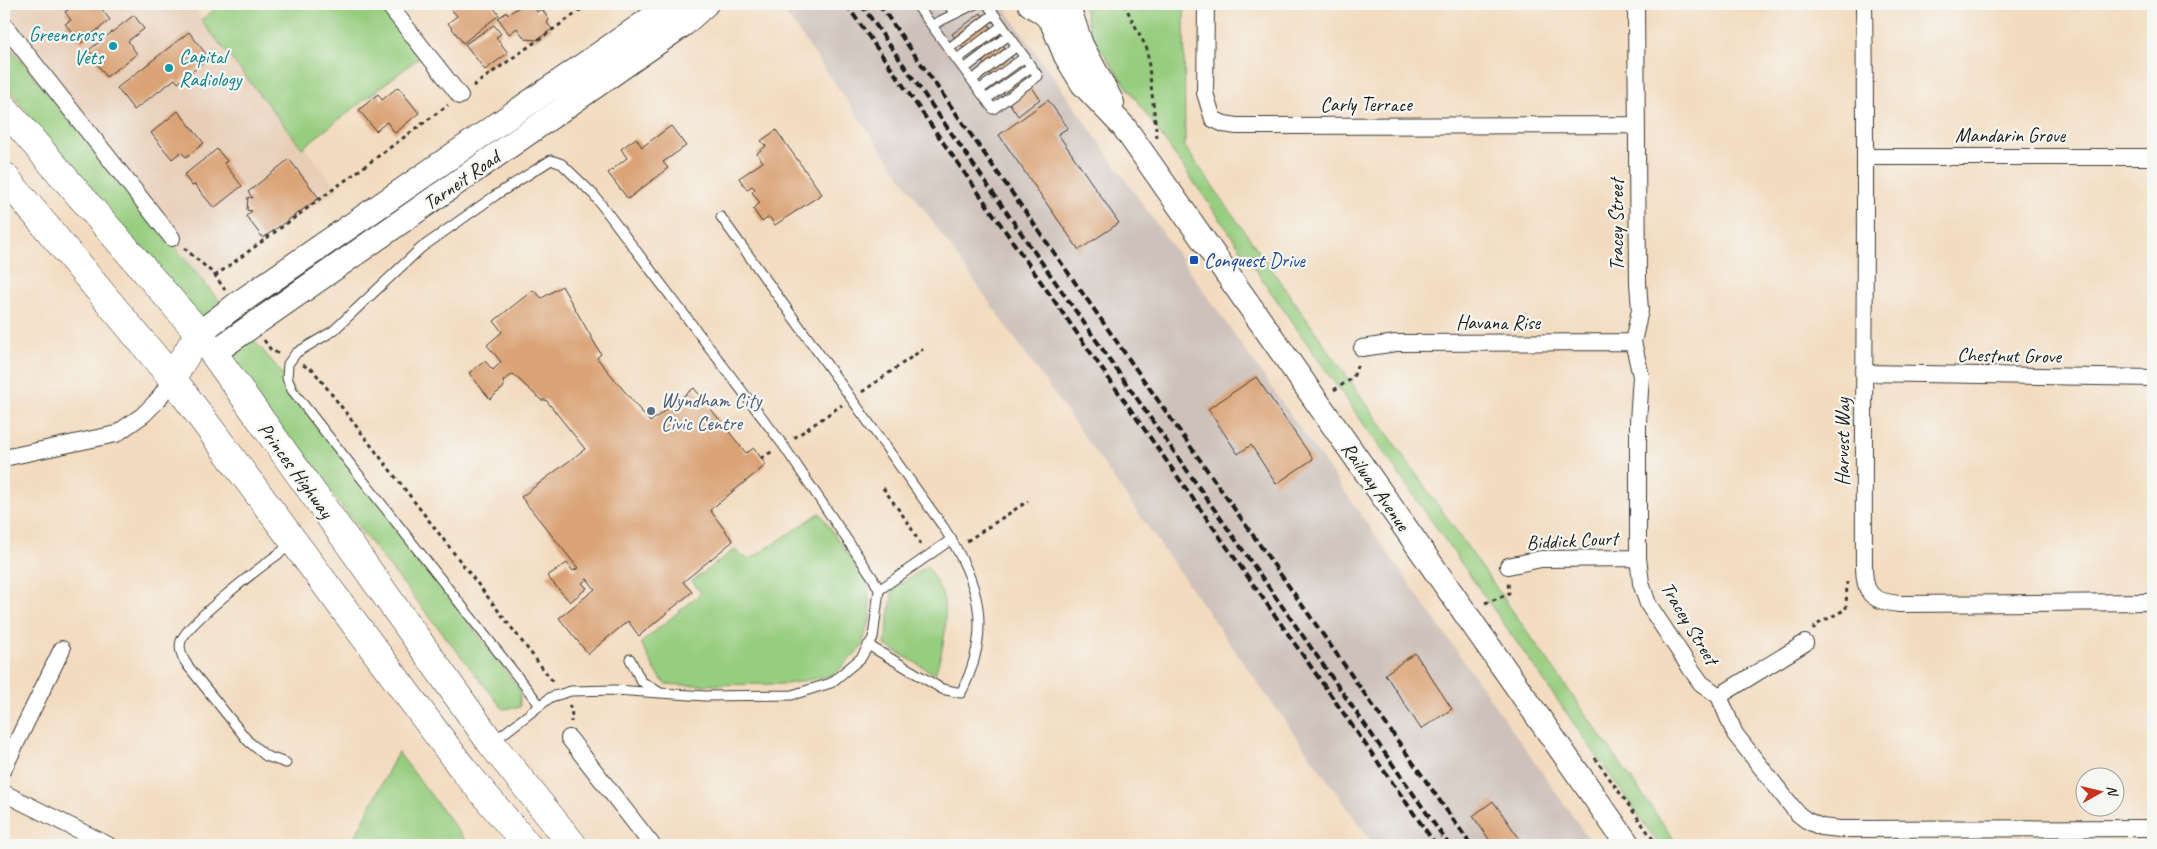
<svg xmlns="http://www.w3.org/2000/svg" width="2157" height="849" font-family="Caveat,sans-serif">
	<rect width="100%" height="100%" fill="#f6f6f2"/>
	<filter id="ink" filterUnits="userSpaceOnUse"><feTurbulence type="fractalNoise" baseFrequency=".02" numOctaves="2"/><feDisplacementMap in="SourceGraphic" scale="10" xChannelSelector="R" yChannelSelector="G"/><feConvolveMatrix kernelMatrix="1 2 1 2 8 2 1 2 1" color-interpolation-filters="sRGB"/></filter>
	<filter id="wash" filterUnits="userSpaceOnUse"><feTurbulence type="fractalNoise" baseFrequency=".0096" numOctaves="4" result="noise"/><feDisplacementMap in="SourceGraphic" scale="20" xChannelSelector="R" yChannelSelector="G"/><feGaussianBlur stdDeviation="1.12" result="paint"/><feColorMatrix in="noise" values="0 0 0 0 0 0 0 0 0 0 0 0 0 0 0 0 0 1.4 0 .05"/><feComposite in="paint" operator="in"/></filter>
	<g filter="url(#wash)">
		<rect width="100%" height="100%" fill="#f3dbbf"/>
		<path fill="#e8ceb7" d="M4,4h187l147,185 -156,110 -134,-165 -37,-33 -7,-10z"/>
		<path fill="#cec1ba" d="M779,4h223l591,841h-219l-112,-156z"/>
		<path fill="#97cd7f" stroke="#5a744e" d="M222,4h156l42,53 -118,91 -101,-128z
			M1083,4h101l1,143 493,698h-19l-567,-808z
			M4,40l207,251 62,71 247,328v17l-17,2 -499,-626z
			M820,513l47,70 4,34 -10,31 -27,27 -47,9 -107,1 -15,-1 -10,-14 -14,-27 60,-50 -9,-12 42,-31 15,10z
			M927,566c5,9 13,21 16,31 6,26 0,53 -8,77l-50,-29 8,-56z
			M398,752l71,93h-118z"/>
		<g id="blocks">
			<path fill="#daa376" d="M63,4h35l12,16 -29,23 -16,-19 6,-4 -6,-8 3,-2z
				M458,4h33l8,11 -36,28 -15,-20 9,-7 -6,-7z
				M524,4h8l5,8 5,-3 7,11 -2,3 5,6 -15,11 -12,-1 -8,-11 -8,6 -11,-16 9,-6 1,2z
				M981,13l59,86 -22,17 -48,-72 -7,4 -11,-14z
				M134,15l10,14 -16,12 9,13 -31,23 -17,-27z
				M494,25l7,9 -5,3 12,16 -23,17 -20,-26z
				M189,32l20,26 -31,25 -3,-4 -41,31 -17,-22z
				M398,87l21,26 -24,20 -8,-11 -11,9 -17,-21 19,-16 4,6z
				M1048,100l20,28 -10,6 61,89 -40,27 -80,-115z
				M178,111l26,32 -18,14 -5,-5 -9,7 -21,-26z
				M671,126l15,20 -23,16 5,6 -40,31 -20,-26 19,-15 -6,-9 15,-11 6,9z
				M776,130l46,64 -47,31 -6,-8 -7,5 -9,-13 7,-6 -8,-11 3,-3 -3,-3 -5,4 -8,-12 24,-16 -6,-9 9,-7 -5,-5z
				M217,149l10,12 -3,2 18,23 -28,22 -19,-23 -3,1 -8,-11z
				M289,159l30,39 -56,40 -17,-22 6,-5 -5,-1 1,-13 5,1 -5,-6z
				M562,286l39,68 -4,4 53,64 44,-34 52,65 8,-5 12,17 -56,45 23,31 -50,41 9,10 -53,44 -11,-15 -40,33 -29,-36 36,-29 -8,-10 -5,4 5,5 -17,14 -23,-26 20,-13 6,8 5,-3 -57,-71 64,-48 -39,-49h-5l-28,-26 -10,7 1,6 -14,12 -21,-26 16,-12 8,9 8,-8 -14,-17 15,-13 -8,-11 39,-31 9,8z
				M1256,377l57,82 -37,25 -25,-39 -13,9 -30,-45z
				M1415,653l37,56 -31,20 -36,-55z
				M1493,801l31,44h-31l-20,-29z"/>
		</g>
	</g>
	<g filter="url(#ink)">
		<use href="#blocks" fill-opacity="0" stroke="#3c3934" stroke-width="1"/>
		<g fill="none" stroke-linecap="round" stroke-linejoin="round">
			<g stroke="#3c3934" stroke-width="11">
				<path id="lane" d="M916,4l77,105 45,-33 -51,-72
					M948,4l7,10
					M932,25l43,-21
					M949,48l45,-34
					M957,59l45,-33
					M964,69l45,-34
					M972,80l45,-34
					M979,90l46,-33
					M986,99l45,-32
					M721,217l221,308c38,57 51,105 19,168l-19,-4 -74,-44
					M879,590l73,-51
					M630,659l11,22 18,11
					M494,741l57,-44 20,-6 44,-1 90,6 87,-1 39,-12 30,-25 12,-20 6,-48 -6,-12 -90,-133 -189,-250 -32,-31 -11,-4 -55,35 -75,53 -88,83 -37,22 -8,11 -1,14 5,12 247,314
					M286,763l-20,-7 -18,-15 -60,-75c-5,-7 -10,-16 -7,-25 8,-21 90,-82 111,-97"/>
			</g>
			<g stroke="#3c3934" stroke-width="18">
				<path id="street" d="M388,4l72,92
					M1206,4l-1,89 8,26 11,5 13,2 400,-1
					M1636,4l2,279 2,27 -7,32 8,34 -3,46v136l3,25 7,21 43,65 10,14 18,13 16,38 62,79 9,7 15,7 19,2 313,-1
					M1864,4c3,187 -1,374 0,561 0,29 7,36 35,39l254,-2
					M4,25l168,213
					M1866,157h287
					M1362,348l34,-5 237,-1
					M1863,373l290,5
					M4,458l112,-24 27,-19 15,-15 14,-22
					M1508,566l33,-7 97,-1
					M1719,696l86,-53
					M569,738l83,107
					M4,768l58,-119
					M4,793l104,52"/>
			</g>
			<g stroke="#3c3934" stroke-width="26">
				<path id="secondary" d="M1030,4l15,10 7,8 14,34 17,28 41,43 504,718
					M1067,4l14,41 31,58
					M199,333l37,-28 436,-301
					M213,353l471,-329 22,-20"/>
			</g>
			<g stroke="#3c3934" stroke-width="29">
				<path id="highway" d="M4,108l195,225 292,410 82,102
					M4,176l168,202 291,391 64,76
					M172,378l27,-45"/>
			</g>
			<path stroke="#3c3934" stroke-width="3" stroke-dasharray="4 4" stroke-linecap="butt" d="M1124,4l23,45 10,89
				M473,86l116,-82
				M184,248l30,26 11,16
				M215,276l233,-171
				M264,340l7,10 8,4
				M303,365l10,5 241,313
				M1334,390l19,-12 5,-15
				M862,392l61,-43
				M794,438l48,-33
				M761,458l12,-7
				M883,488l26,36 12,22
				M967,541l61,-40
				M1485,603l24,-9 -1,-12
				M1813,630l3,-5 30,-16 1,-27
				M569,705l3,5 -1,12
				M1595,758l62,87"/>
			<use href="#lane" stroke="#fff" stroke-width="9"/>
			<use href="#street" stroke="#fff" stroke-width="16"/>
			<use href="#secondary" stroke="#fff" stroke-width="24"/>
			<use href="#highway" stroke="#fff" stroke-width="28"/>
			<path stroke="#1c1c1c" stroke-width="4" stroke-dasharray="8 4" stroke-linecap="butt" d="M846,4l590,841
				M861,4l588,841
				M879,4l592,841"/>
		</g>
	</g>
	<g fill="#0f9aa8" stroke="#f6f6f2" stroke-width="2">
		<circle cx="113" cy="46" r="5"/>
		<circle cx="169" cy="68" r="5"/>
	</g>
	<rect fill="#1a4fb4" stroke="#f6f6f2" stroke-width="2" x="1189" y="255" width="10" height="10" rx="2.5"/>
	<circle fill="#5c6f8a" stroke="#f6f6f2" stroke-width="2" cx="651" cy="411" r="5"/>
	<g text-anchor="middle" stroke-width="4.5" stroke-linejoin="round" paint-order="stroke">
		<g font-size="20" fill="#0d838f" stroke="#f6f6f2" text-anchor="end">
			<text x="103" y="41">Greencross<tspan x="103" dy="23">Vets</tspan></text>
			<text x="179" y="63" text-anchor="start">Capital<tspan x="179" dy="23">Radiology</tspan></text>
		</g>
		<g font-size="20" fill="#1c1c1c" stroke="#f6f6f2">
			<text x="1366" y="111">Carly Terrace</text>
			<text x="2010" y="142">Mandarin Grove</text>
			<text transform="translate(461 180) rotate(-35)" y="7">Tarneit Road</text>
			<text transform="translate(1616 225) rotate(-90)" y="7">Tracey Street</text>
			<text x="1498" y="329">Havana Rise</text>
			<text transform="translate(2009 355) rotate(1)" y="7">Chestnut Grove</text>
			<text transform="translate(1842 442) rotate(-90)" y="7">Harvest Way</text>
			<text transform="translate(296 470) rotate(54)" y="7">Princes Highway</text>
			<text transform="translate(1376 486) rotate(55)" y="7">Railway Avenue</text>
			<text transform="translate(1572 540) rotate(-3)" y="7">Biddick Court</text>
			<text transform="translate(1690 623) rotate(59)" y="7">Tracey Street</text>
		</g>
		<g font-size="20" fill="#164399" stroke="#f6f6f2" text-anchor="start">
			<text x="1204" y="267">Conquest Drive</text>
		</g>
		<g font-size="20" fill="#4e5e75" stroke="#f6f6f2" text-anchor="start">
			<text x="661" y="407">Wyndham City<tspan x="661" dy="23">Civic Centre</tspan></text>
		</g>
	</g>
	<rect width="2157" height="849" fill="none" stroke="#f6f6f2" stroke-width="20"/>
	<g transform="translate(2100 792) rotate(82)"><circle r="24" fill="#f6f6f2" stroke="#9f9f9c"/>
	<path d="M0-4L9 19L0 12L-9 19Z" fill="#c8321e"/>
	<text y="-8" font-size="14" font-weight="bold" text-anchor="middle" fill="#1c1c1c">N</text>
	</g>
</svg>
